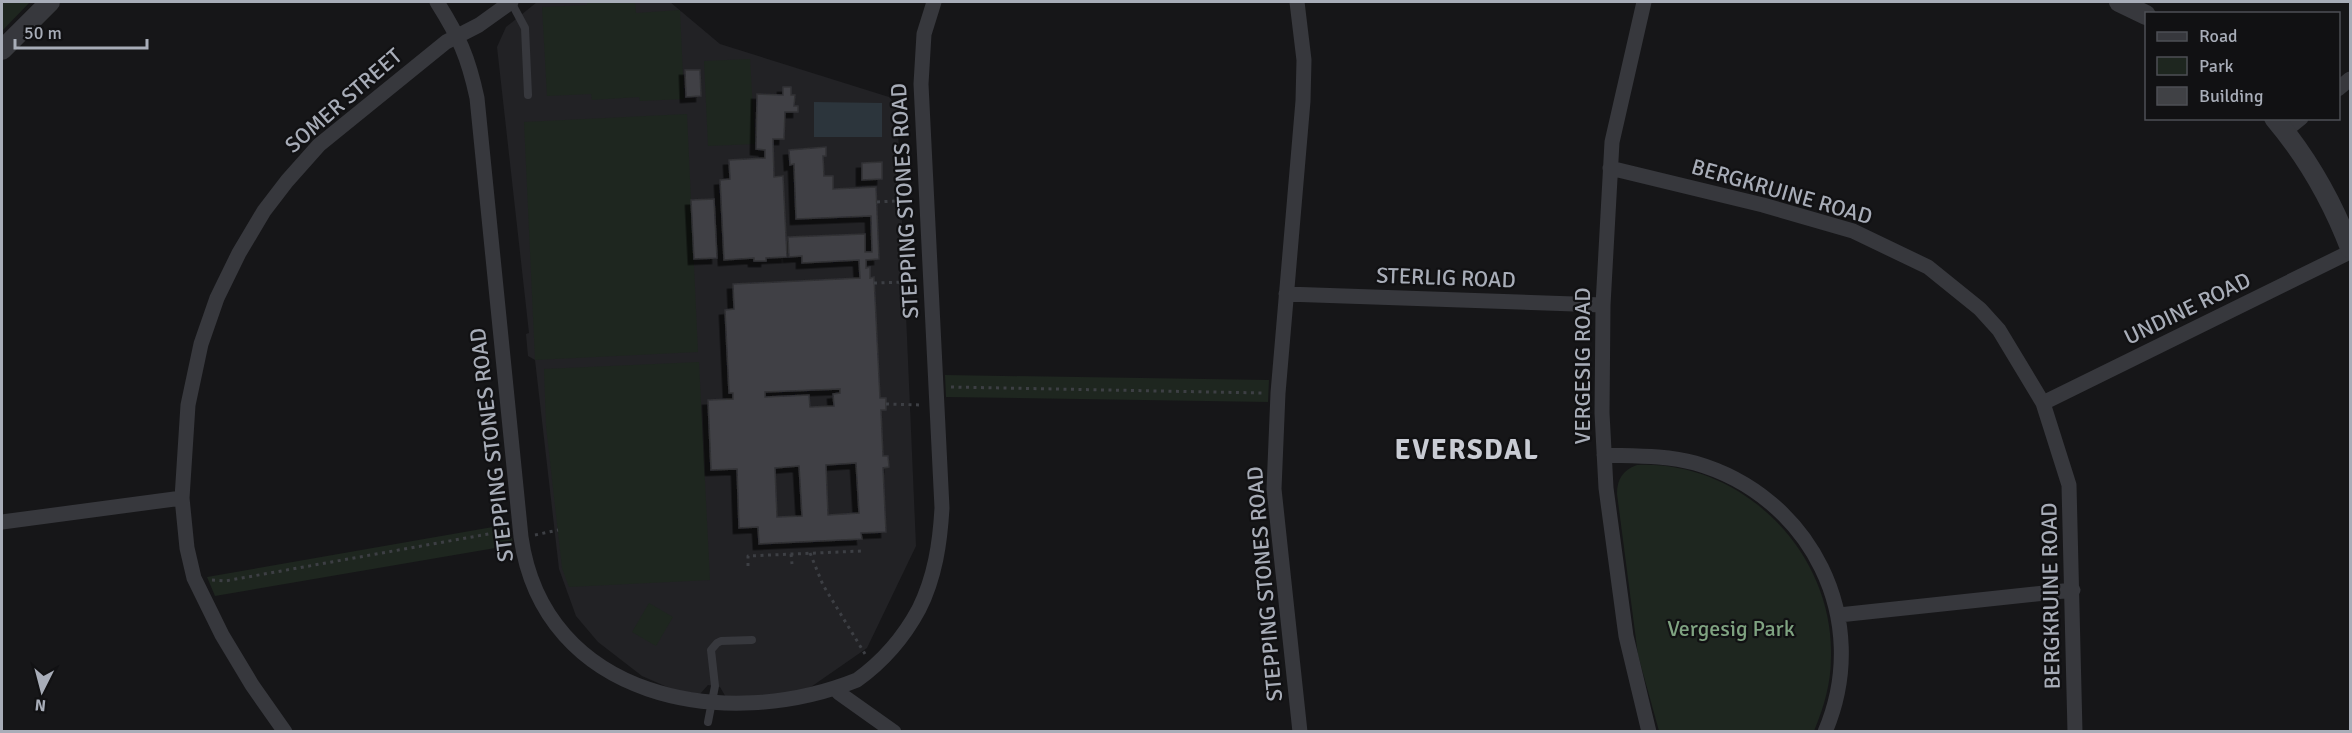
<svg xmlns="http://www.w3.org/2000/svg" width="2352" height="733" font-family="Signika,sans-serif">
	<defs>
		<filter id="shadow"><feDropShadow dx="-5.5" dy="5.5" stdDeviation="0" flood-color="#0009"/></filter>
	</defs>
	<rect width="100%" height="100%" fill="#161618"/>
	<path fill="#222225" d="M537,2h133l50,42 169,53 8,9 19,440 -49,102 -72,50 -68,1 -7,-12 -12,-2 -8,9 -26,-4 -32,-14 -44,-34 -22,-26 -17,-47 -24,-209 -7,-4 -2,-22 3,-1 -32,-286 9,-20z"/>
	<path fill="#1e261f" d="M2,2h28l-28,29z
		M587,2h48l1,11 44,-3 4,89 -44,2 -1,-4 -47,3 -1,-6 -44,2 -5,-89 45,-2z
		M750,59l5,85 -47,2 -4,-85z
		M687,114l11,238 -163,8 -11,-238z
		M699,362l11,218 -141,7 -7,-19 -16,-142 -2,-57z
		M945,375l324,5 -1,22 -322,-5z
		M1637,465c105,-5 197,87 194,192 0,26 -7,50 -17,74h-155l-21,-76 -21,-161c0,-15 6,-24 20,-29z
		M510,524l3,21 -298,51 -8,-19z
		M649,603l24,14 -17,29 -24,-14z"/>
	<path fill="#2c353c" d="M814,102l68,1v34h-68z"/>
	<path fill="#404145" stroke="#303034" stroke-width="1.5" fill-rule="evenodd" filter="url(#shadow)" d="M685,70h15l1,26 -15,1z
		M783,87h8v8h4l-1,11h4v6h-13l-1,27h-11l1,38 9,-1 4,81 -21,1v3h-12v-3l-30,2 -4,-80 10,-1 -1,-19 36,-2v-8l-9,-1 1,-55 26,1z
		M826,147v9h-3l1,20h9v13l43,-2 3,72 -13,1v8l4,-1v11l4,-1 6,121h6v12h-5l2,46h5l1,11 -6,1 3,64 -25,1 1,6 -103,5 -1,-17 -19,1 -2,-59 -26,1 -3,-70 25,-1v-6h-4l-4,-83 9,-1 -1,-25 127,-6 -1,-18 -57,3v-7l-13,1 -1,-20 77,-3v18h7l-1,-36 -75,3 -2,-55 -4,1 -1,-15zM840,389v4l-7,1 1,12 -24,1 -1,-12 -44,2v-5zM856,463l3,50 -31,2 -2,-50zM799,466l3,50 -25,1 -2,-49z
		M882,162v17l-20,1v-17z
		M714,199l3,59 -23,1 -3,-59z"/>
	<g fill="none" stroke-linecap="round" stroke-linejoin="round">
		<path stroke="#3d3f44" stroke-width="3" stroke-dasharray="3 4.5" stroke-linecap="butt" d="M877,202l36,-2
			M874,283l30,-1
			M951,387l312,6
			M886,404l36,1
			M535,535l23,-5
			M810,553l13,32 42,69
			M791,554l1,10
			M748,566v-10l113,-5
			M212,580l13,1 269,-48 11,6"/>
		<path stroke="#37383d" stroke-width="8" d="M511,2l14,26 3,67
			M708,722l7,-36 -4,-36 6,-7 4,-2 31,-1"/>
		<path stroke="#37383d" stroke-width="15" d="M437,2c22,35 31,54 40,96l44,439c23,162 204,196 336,143 25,-18 47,-43 62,-71 16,-32 21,-66 23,-101l-21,-424 3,-50 10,-32
			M1297,2l7,58 -1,41 -25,292 -4,96 26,243
			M1644,2l-32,140 -9,163 -1,108 4,75 20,148 23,96
			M2338,89l12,-10
			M2285,131l16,-13
			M1610,168l153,37 90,26 75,36 52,42 19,21 44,73 26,82 6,247
			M1286,294l317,11
			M2043,403l307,-151
			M1604,455c30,1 62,0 91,8 116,33 178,157 130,269
			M2,522l180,-24
			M1839,615l234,-25
			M839,693l55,39
			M285,732l-33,-47 -30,-50 -28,-57 -7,-30 -5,-50 6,-93 13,-61 16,-46 22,-45 25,-42 23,-30 32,-36 127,-103 33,-17 32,-23"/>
		<path stroke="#37383d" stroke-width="20" d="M2119,2l27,13
			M2,50l48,-48
			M2274,118c33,39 58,83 76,130"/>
	</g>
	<g text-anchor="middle" stroke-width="4.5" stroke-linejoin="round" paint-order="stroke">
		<g font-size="22" fill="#a8adb8" stroke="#111113">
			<text transform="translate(343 100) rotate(-41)" y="8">SOMER STREET</text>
			<text transform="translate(1782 191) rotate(16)" y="8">BERGKRUINE ROAD</text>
			<text transform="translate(904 201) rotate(-93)" y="8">STEPPING STONES ROAD</text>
			<text transform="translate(1446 277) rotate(2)" y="8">STERLIG ROAD</text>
			<text transform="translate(2187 308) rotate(-26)" y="8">UNDINE ROAD</text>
			<text transform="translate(1582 366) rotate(-90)" y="8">VERGESIG ROAD</text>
			<text transform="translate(491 445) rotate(-97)" y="8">STEPPING STONES ROAD</text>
			<text transform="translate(1264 584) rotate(-95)" y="8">STEPPING STONES ROAD</text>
			<text transform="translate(2050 596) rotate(-91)" y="8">BERGKRUINE ROAD</text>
		</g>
		<g font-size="22" fill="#7fa381" stroke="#111113">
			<text x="1731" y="636">Vergesig Park</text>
		</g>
		<g font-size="28" font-weight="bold" letter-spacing="1.5" fill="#c9ccd4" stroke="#111113">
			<text x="1467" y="459">EVERSDAL</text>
		</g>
	</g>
	<rect width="2352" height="733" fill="none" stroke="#a8adb8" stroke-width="6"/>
	<rect x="2145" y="12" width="195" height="108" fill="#111113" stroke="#4d4f55" stroke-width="1.5"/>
	<rect x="2157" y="32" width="30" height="9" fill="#37383d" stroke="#4d4f55" stroke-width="1.5"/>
	<text x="2199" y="42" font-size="18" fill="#a8adb8">Road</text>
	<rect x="2157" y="57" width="30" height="18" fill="#1e261f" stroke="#4d4f55" stroke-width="1.5"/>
	<text x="2199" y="72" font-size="18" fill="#a8adb8">Park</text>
	<rect x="2157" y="87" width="30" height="18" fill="#404145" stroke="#4d4f55" stroke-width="1.5"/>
	<text x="2199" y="102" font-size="18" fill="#a8adb8">Building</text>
	<g transform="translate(42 691) rotate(186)" stroke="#111113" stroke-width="4.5" paint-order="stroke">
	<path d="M0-4.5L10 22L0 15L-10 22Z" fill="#a8adb8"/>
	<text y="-9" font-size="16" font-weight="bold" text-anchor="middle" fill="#a8adb8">N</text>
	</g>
	<path d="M15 39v9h132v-9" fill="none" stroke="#a8adb8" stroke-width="3"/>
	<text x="24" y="39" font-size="18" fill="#a8adb8" stroke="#111113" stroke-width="4.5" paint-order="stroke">50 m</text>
</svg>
